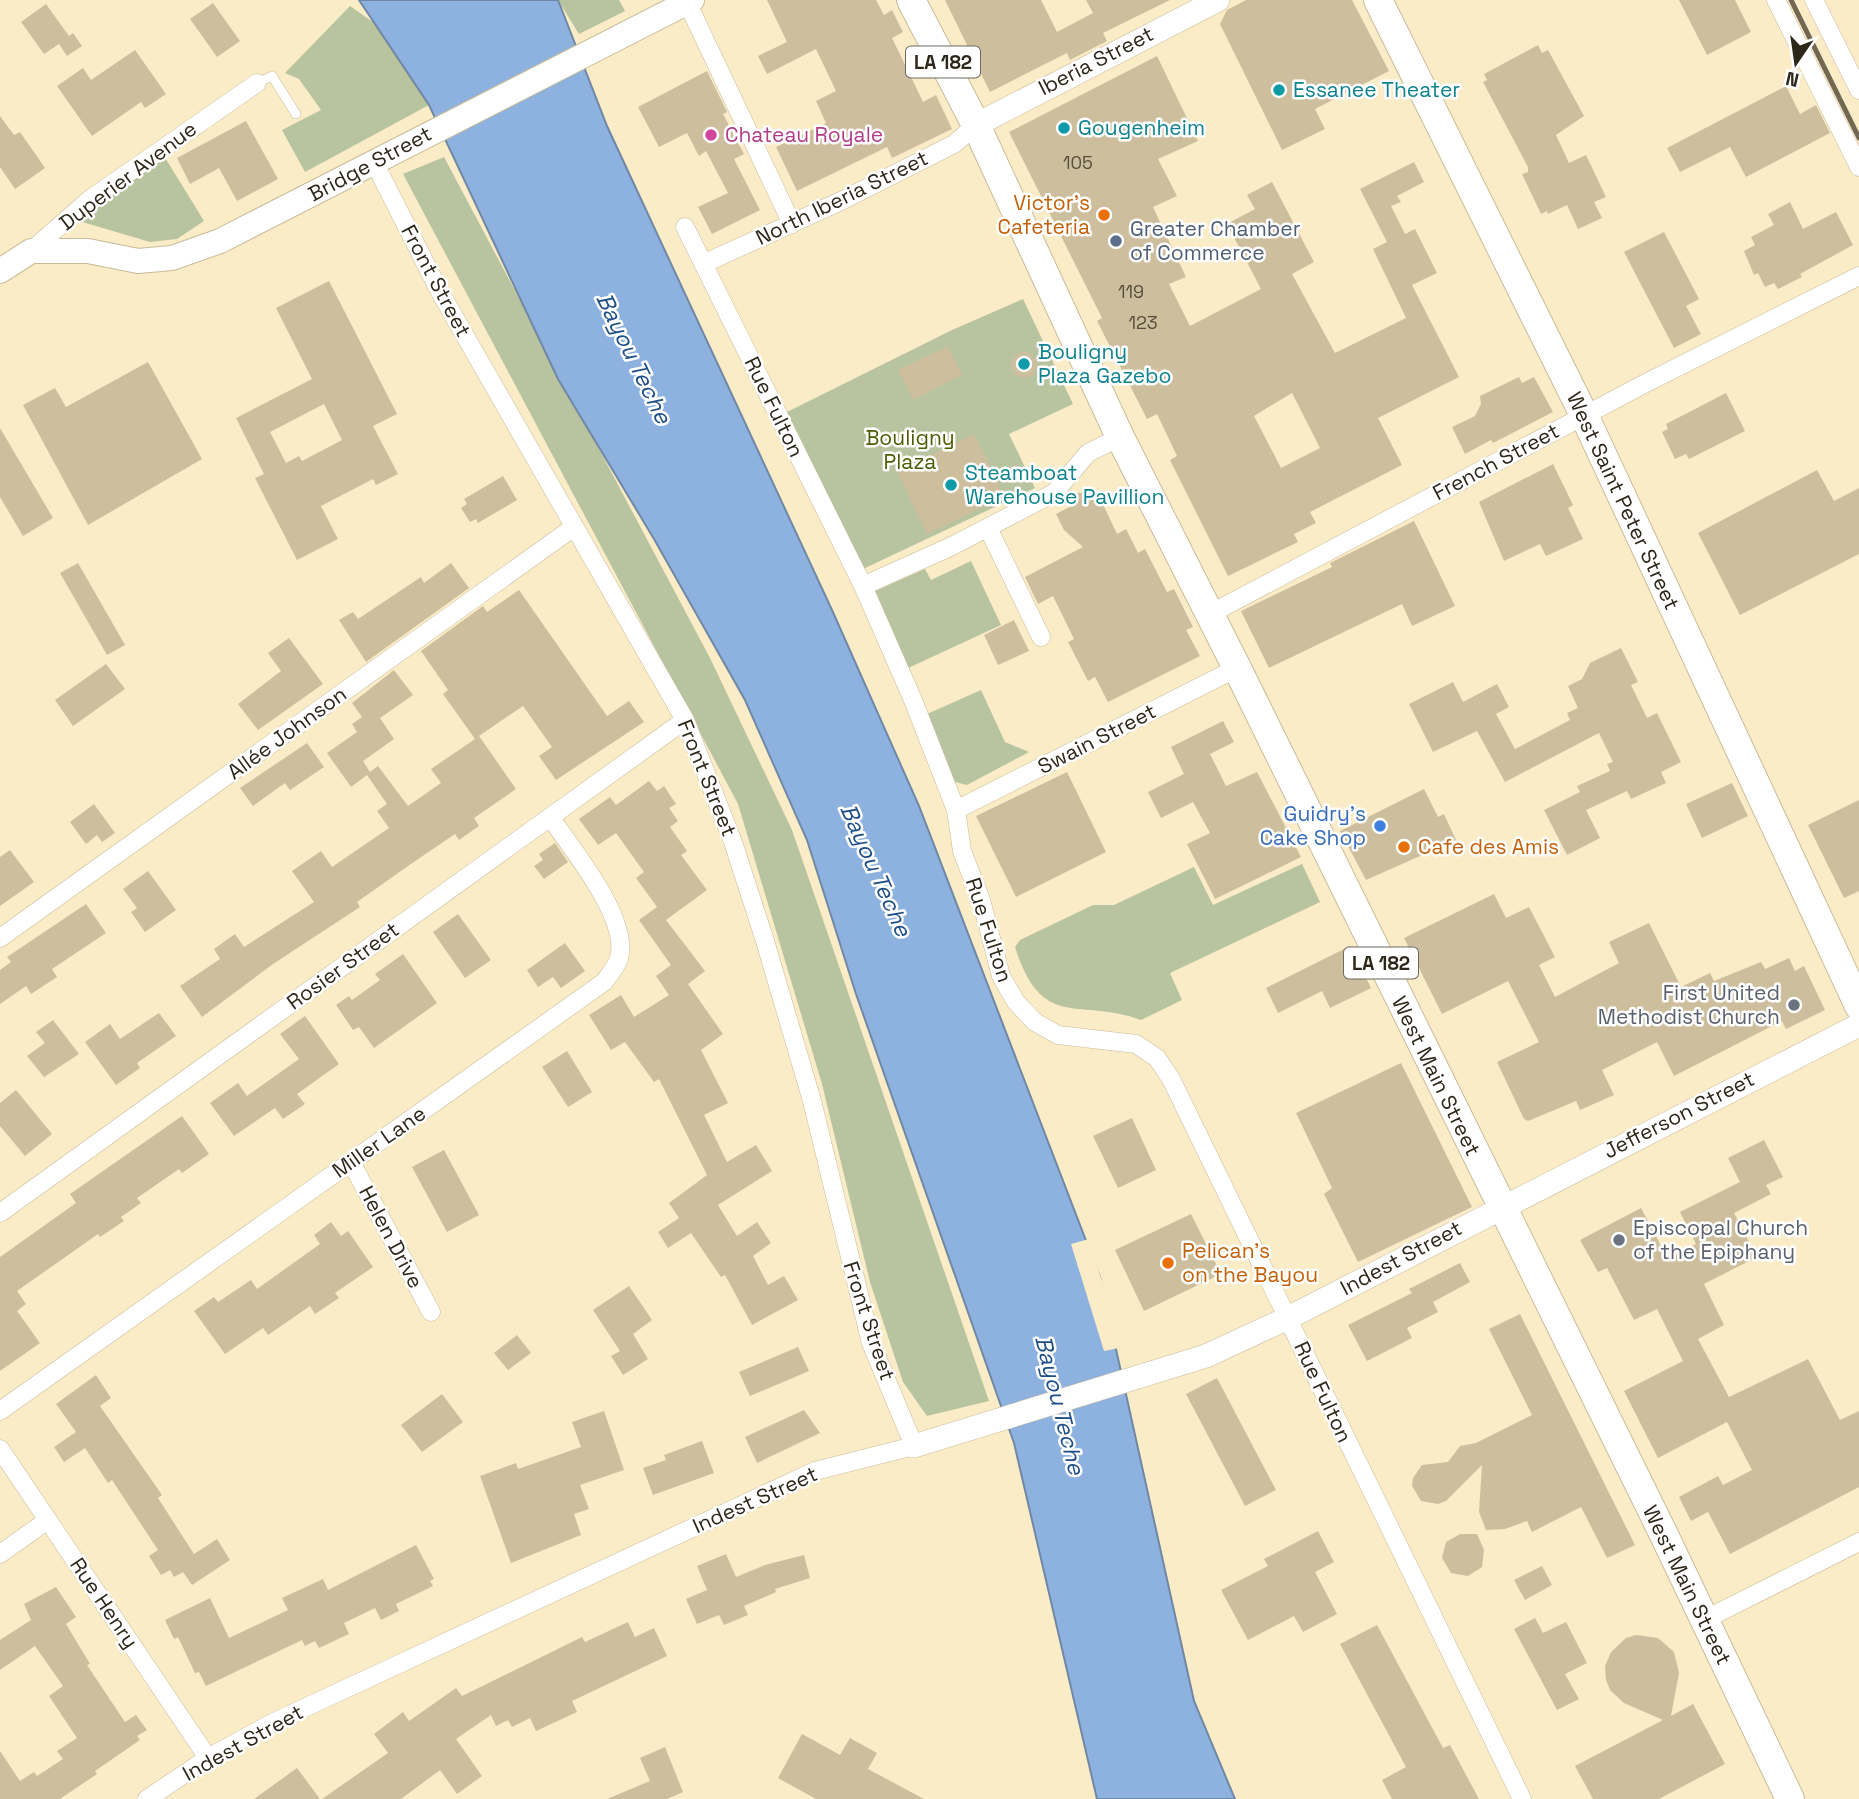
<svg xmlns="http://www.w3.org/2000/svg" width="1859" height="1799" font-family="'Space Grotesk',sans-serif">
	<rect width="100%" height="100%" fill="#fbecc8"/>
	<path fill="#b8c39f" d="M558,0h61l6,11 -46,23z
		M350,6l30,21 49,78 -124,67 -23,-42 39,-20 -22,-31 -14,-6z
		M164,156l40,65 -27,18 -27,3 -71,-21z
		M444,157l266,501 82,172 197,571 -62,15 -24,-34 -33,-100 -48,-198 -84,-280 -335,-630z
		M1023,299l50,105 -64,30 26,54 -172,81 -76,-157 165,-82z
		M971,561l30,64 -95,44 -35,-76 54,-24 6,11z
		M981,690l24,52 24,10 -62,33 -12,-3 -30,-67z
		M1302,864l18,38 -150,71 12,27 -41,20c-64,-23 -99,12 -126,-73l5,-7 73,-35h21l80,-38 19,38z"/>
	<path fill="#8db2df" stroke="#7088a4" stroke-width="2" d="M359,0h199l49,126 225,484 87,196 181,471 94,424 41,98h-138l-83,-356 -158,-449 -49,-154 -62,-140 -91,-161 -96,-160 -129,-274z"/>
	<path fill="#fbecc8" d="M1089,1239l20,65 10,44 -15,3 -33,-107z"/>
	<path fill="#cdbf9d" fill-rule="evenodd" d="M767,0h109l8,15 8,-5 11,22 -11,6 21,43 10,21 13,-7 16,34 -60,29 -5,-11 -90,44 -21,-44 50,-24 -10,-22 20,-10 -20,-42 -49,25 -9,-18 29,-14z
		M945,0h96l16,32 36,-19 -7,-13h84l-67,33 4,8 -37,19 -3,-7 -77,39z
		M1246,0h106l37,71 -74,38 10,20 -43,21 -62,-126 7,-14z
		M1679,0h56l16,32 -44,23z
		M213,3l27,38 -23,16 -27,-38z
		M46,4l23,32 4,-3 9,13 -15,10 -8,-12 -15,10 -23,-32z
		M1538,45l4,8 6,-3 36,66 -28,19 13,28 17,-8 20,42 -12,5 8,16 -24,11 -11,-24 -19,9 -1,-3 -6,3 -19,-40 6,-2v-5l-45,-85 4,-2 -3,-6z
		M135,50l31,44 -21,14 -4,-6 -49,34 -35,-50 26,-18 8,12z
		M1157,56l41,85 -40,18 19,37 -24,11 33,70 -17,7 21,42 71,-37 -34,-65 28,-15 -8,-14 25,-13 42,80 -22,12 43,79 71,-35 -33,-69 14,-7 -27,-53 54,-27 10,20 -27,14 4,6 -10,4 14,28 10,-5 22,44 -25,12 47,92 -81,41 24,47 -92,47 6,11 -22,11 4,8 -70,34 -58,-116 7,-4 -20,-42 -10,5 -50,-98 5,-3 -93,-186zM1292,393l28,55 -39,20 -27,-52z
		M707,71l20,41 -4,2 21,40 -10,5 26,51 -48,24 -14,-27 30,-14 -22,-42 -7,5 -12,-23 -28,14 -21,-40z
		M1786,86l14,28 16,-9 14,28 -84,44 -16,-30 -50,25 -13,-24z
		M0,116l14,19 6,-3 25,36 -30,21 -15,-22z
		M246,121l32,58 -41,22 -18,-33 -29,16 -13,-26z
		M1790,202l13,27 33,-17 17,33 -53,29 2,3 -24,12 -4,-6 -9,4 -7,-14 -4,2 -10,-24 11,-6 -4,-8 23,-12 -6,-11z
		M1664,232l35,67 -13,7 15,28 -27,14 -50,-96z
		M329,281l68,133 -24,12 25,48 -22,11 -3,-6 -52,27 17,33 -41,21 -42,-82 9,-4 -28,-56 76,-39 -36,-71zM324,404l18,36 -40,21 -3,-5 -13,7 -16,-31z
		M948,346l14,29 -49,25 -15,-30z
		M1011 365a13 13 0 1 1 26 0a13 13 0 1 1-26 0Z
		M148,362l54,97 -114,66 -65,-120 32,-17 11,19z
		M1519,377l3,6 12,-6 19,35 -60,31 -2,-3 -26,14 -13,-27 23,-11 6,-12 -1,-8z
		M1726,393l19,38 -56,28 -3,-5 -11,5 -13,-27 6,-3 -2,-5z
		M0,428l53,90 -30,18 -23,-39z
		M974,434l31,63 -78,37 -30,-62z
		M1553,464l20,41 -5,3 15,31 -37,17 -6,-12 -36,17 -25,-59z
		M1817,470l17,31 25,-13v66l-119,61 -42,-82z
		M503,476l14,24 -39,23 -2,-4 -6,3 -9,-14 6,-4 -3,-5z
		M1088,492l12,6 17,36 9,-5 12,24 7,-4 22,43 7,-3 19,38 -7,3 14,26 -92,46 -13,-25 -7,4 -20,-39 6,-3 -21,-43 -15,8 -13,-27 58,-30 -19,-17 -8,-16 19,-10 -5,-10z
		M1414,521l41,85 -43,20 -10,-22 -133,64 -28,-57 91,-44 -2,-4z
		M78,563l47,82 -18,10 -47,-82z
		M451,563l18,25 -103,74 -27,-42 14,-8 5,7 63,-42 3,6z
		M519,590l88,126 22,-15 15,21 -88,58 -17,-24 13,-9 -29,-41 -44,30 37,53 -42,29 5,8 -20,14 -4,-6 -47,32 -51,36 3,5 -87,57 -71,53 -22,-31 40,-27 -6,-10 21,-15 9,13 70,-45 -22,-31 29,-20 11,16 57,-39 -12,-17 10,-7 -20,-29 -16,12 -24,-34 30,-21 -5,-8 10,-7 -10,-14 42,-33 19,25 -33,23 14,21 -31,22 7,11 8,-6 30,40 33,-23 -10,-14 44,-30 -32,-45 5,-4 -27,-39 62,-45 4,6z
		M1014,620l15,31 -31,14 -14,-30z
		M289,638l34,46 -65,46 -20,-26 43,-33 -13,-18z
		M1621,648l17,34 -7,3 16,33 10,-5 24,49 -20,10 5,11 -35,16 -4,-8 -41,19 14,28 -33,17 -23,-45 36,-18 -3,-6 33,-15 -3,-7 6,-2 -14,-29 -94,49 -28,-51 -44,21 -24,-48 44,-22 10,20 34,-18 12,23 -13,7 19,35 55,-29 -3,-7 11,-5 -10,-22 14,-7 8,-16z
		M106,664l19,25 -52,37 -18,-26z
		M1223,721l11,21 -24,12 16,32 31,-14 44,85 -86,42 -28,-55 23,-11 -17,-31 -32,16 -13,-26 36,-18 -13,-27z
		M307,743l17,24 -34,23 -5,-7 -32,23 -13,-18z
		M1067,772l39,80 -90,45 -40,-81z
		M649,781l8,10 7,-5 12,18 -7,4 9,13 -8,6 17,24 -6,4 26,35 -41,30 39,51 -17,13 35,50 -22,16 27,53 -24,12 23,47 29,-17 16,26 -54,34 19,31 20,-14 14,21 -18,13 15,29 16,-9 14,24 -46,25 -27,-50 -4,2 -30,-44 -23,15 -10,-16 21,-14 -10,-15 38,-28 -48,-96 -5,3 -29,-40 -14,8 -22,-35 32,-20 13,22 35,-22 -13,-19 15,-11 -32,-45 18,-13 -21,-29 8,-6 -28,-39 -18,12 -19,-26 31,-22 6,8z
		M1732,783l16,33 -46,22 -16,-34z
		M1424,789l14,28 6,-3 12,26 -90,40 -26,-49z
		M1859,800v91l-15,7 -36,-73z
		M94,804l21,29 -13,9 -5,-7 -11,9 -16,-22z
		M555,843l13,19 -24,17 -10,-13 9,-6 -4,-6z
		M10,850l24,32 -34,24v-49z
		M148,871l28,39 -31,22 -14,-20 6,-4 -14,-19z
		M1494,894l12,24 23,-11 26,50 -16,8 16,32 64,-34 -10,-21 40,-19 32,64 29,-14 4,8 47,-19 4,7 24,-11 6,13 9,-5 21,44 -39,19 -4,-8 -108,55 -17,-34 -55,28 12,25 -34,15 -4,-9 -48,20 -4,-2 -27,-57 42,-20 -31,-61 -66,33 -38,-76z
		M86,904l20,29 -54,36 5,8 -26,17 -5,-8 -26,18v-34l11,-8 -4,-5z
		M458,914l33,46 -26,18 -32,-46z
		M565,943l20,28 -24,17 -8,-11 -15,10 -11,-17z
		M1350,946l21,42 -41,20 -8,-17 -44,22 -12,-25z
		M403,954l34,49 -63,45 -15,-21 -6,3 -17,-25 13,-9 3,4 28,-20 -5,-6z
		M159,1013l17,23 -39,27 3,5 -24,17 -31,-43 25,-18 10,15z
		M305,1016l34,48 -42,30 8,10 -22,15 -8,-11 -41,28 -24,-33 28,-20 9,13 52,-37 -19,-25z
		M53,1020l26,34 -35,23 -17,-21 18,-13 -9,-11z
		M567,1051l25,41 -24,15 -26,-40z
		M1401,1063l71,144 -114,55 -34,-68 8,-6 -36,-75z
		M16,1090l36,44 -27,22 -25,-30v-23z
		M182,1116l27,38 -27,19 -3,-4 -42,29 4,5 -20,14 3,4 -24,16 -2,-3 -81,57 9,13 -9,7 23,32 -40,28v-114l76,-54 -6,-9z
		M1132,1118l24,52 -38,18 -25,-52z
		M1764,1140l19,37 -17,8 5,9 -37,19 23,44 -53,27 20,41 -26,14 31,58 79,-38 32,61 19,-9v76l-129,67 -22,-42 -17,9 -12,-24 39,-21 5,9 29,-15 -25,-48 -69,36 -34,-67 59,-30 -26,-52 -23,11 -27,-52 -9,4 -18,-32 61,-32 27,51 28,-15 -16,-32 60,-30 -12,-24z
		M444,1150l35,65 -32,17 -35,-65z
		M1191,1214l30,60 -77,37 -29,-61z
		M331,1222l10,14 7,-5 25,36 -38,26 4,5 -24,16 -5,-8 -42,29 -5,-7 -38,26 -31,-43 20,-14 4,5 33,-22 6,9 63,-45 -6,-9z
		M1460,1263l10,19 -37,20 5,10 -31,16 5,10 -45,23 -19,-36 64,-32 -3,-4z
		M629,1286l23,34 -19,14 15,25 -25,16 -12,-19 9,-5 -27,-41z
		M1520,1314l115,231 -28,13 -26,-51 -49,25 -5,-11 -22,8 -19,1 -7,-18 3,-47 -36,36 -8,3 -17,-3 -9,-15 1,-8 9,-13 26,-3 12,-16 16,-3 56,-28 -43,-86z
		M517,1335l14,18 -23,17 -14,-17z
		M798,1347l11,24 -59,25 -11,-24z
		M96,1375l15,23 -11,8 62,89 -4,3 36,56 23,-15 13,21 -38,25 -9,-13 -9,5 -4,-7 -9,5 -12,-19 9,-6 -46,-70 -4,3 -23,-35 -21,14 -10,-15 22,-15 -20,-28z
		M1217,1378l59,112 -31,16 -59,-112z
		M442,1394l21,28 -41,30 -21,-27z
		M804,1410l16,23 -63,30 -12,-26z
		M604,1411l20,59 -44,15 9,24 -15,5 7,21 -70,28 -31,-87 36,-13 2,6 63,-22 -9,-25z
		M702,1441l12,32 -61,22 -10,-27 23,-8 -2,-5z
		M1318,1531l16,31 -19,10 22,42 -34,18 -9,-16 -46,24 -27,-50 47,-24 -4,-7z
		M1460,1534h17l7,16 -2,17 -14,9 -17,-3 -9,-15 4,-16z
		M416,1545l18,34 -4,2 3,5 -37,18 3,7 -18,9 -6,-12 -31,15 5,11 -30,14 -4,-7 -10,5 -3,-6 -96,46 -7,-14 -4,1 -17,-36 -4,2 -9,-19 45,-22 19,40 59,-28 -6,-12 41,-19 5,11z
		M726,1554l10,23 29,-12 39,-10 6,23 -35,11 1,3 -32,14 4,9 -24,10 -5,-10 -22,9 -11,-25 21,-9 -10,-24z
		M1542,1566l10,19 -27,15 -11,-20z
		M56,1587l20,30 -10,7 24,40 -3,1 38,57 11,-7 11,15 -10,6 3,4 -45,31 2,3 -37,25h-60v-48l20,30 14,-9 3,4 26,-17 -6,-8 20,-13 -28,-42 14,-10 -28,-40 -35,24v-30l31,-20 -7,-16z
		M1535,1618l8,15 23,-11 21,41 -22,11 14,25 -22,11 -43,-81z
		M628,1622l7,15 19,-9 13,28 -95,45 5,11 -41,19 -6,-13 -18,9 -4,-7 -12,6 -5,-11 -35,24 26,37 -25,18 -17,-24 -39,29h-79l66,-46 -14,-19 29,-22 6,9 47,-33 6,8 120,-59 3,5z
		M1377,1625l66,123 7,-3 29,54h-87l-10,-19 24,-13 -66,-123z
		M1636,1635l22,3 16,14 5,21 -8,43 22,-12 32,60 -66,35h-66l-18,-33 88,-46 -39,-17 -14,-13 -4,-10 -1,-14 6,-14 15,-14z
		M802,1734l38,21 10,-17 27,15 -9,16 56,30h-108l-38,-21z
		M665,1747l18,45 -16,7h-60l43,-18 -10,-23z
		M297,1768l23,31h-66z"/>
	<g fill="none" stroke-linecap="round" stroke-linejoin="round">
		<g stroke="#c9bb98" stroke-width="10">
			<path id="service" d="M257,83l15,-7 24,38"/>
		</g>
		<g stroke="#c9bb98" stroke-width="19">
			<path id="minor" d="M686,0l106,224
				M1776,0l83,167
				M1814,0l45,90
				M685,227l178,359 50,114 43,110 6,41 19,49 20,76 15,26 19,20 23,13 78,9 21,14 14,21 351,720
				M31,251l58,-51 168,-117
				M703,264l140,-64 111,-56 22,-19
				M988,528l53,109
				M863,586l89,-40 102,-53 34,-40 32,-16
				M1210,614l434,-230 215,-108
				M956,810l281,-142
				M0,938l574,-411
				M351,1162l80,150
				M0,1213l685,-493
				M0,1411l604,-429c5,-7 13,-16 15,-24 11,-39 -47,-109 -69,-141
				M0,1449l208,309
				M0,1554l48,-34
				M1704,1620l155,-78
				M147,1799l61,-41 64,-35 543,-252 99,-25 -43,-103 -59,-242 -47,-160 -32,-99 -48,-122 -245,-428 -66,-130"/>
		</g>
		<g stroke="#c9bb98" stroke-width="24">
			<path id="tertiary" d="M976,125l242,-125
				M914,1446l292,-90 82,-38 571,-293"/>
		</g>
		<g stroke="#c9bb98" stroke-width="26">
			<path id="secondary" d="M0,271l31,-20h57l50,10 34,-3 48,-17 472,-241"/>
		</g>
		<g stroke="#c9bb98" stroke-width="30">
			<path id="primary" d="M911,0l65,125 144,312 117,231 428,869 125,262
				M1378,0l206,415 275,591"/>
		</g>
		<use href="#service" stroke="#fff" stroke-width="9"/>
		<use href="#minor" stroke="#fff" stroke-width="18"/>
		<use href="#tertiary" stroke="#fff" stroke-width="23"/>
		<use href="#secondary" stroke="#fff" stroke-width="24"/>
		<use href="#primary" stroke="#fff" stroke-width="28"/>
		<path stroke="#716853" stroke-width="5" d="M1791,0l68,138"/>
	</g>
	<g fill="#0f9aa8" stroke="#fff" stroke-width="2.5">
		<circle cx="1279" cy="90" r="7"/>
		<circle cx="1064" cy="128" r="7"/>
		<circle cx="1024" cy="364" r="7"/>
		<circle cx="951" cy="485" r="7"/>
	</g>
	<circle fill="#d1479c" stroke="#fff" stroke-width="2.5" cx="711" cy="135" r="7"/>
	<g fill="#e8710a" stroke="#fff" stroke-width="2.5">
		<circle cx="1104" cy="215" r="7"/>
		<circle cx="1404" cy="847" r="7"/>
		<circle cx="1168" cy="1263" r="7"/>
	</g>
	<circle fill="#5c6f8a" stroke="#fff" stroke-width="2.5" cx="1116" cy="241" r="7"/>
	<circle fill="#3f7fe0" stroke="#fff" stroke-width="2.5" cx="1380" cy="826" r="7"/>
	<g fill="#6b7280" stroke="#fff" stroke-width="2.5">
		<circle cx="1794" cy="1005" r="7"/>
		<circle cx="1619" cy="1240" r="7"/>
	</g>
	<g text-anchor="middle" stroke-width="5" stroke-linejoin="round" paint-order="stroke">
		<g font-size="18" fill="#554d3b">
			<text x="1078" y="169">105</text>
			<text x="1131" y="298">119</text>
			<text x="1143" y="329">123</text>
		</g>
		<g fill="#fff" stroke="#6c685f" stroke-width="2">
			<rect x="906" y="46.5" width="74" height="31" rx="5"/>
			<rect x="1344" y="947.5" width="74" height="31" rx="5"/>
		</g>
		<g font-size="19" font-weight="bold" fill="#2d271a">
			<text x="943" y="69">LA 182</text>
			<text x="1381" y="970">LA 182</text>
		</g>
		<g font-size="21" fill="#2d271a" stroke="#fff">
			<text transform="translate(1096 61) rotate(-27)" y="7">Iberia Street</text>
			<text transform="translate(370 164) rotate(-28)" y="7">Bridge Street</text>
			<text transform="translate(128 176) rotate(-37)" y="7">Duperier Avenue</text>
			<text transform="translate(842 198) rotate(-26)" y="7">North Iberia Street</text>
			<text transform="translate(436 281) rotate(62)" y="7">Front Street</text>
			<text transform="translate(774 407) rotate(64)" y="7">Rue Fulton</text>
			<text transform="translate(1496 462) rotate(-28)" y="7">French Street</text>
			<text transform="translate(1623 501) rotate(65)" y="7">West Saint Peter Street</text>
			<text transform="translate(287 733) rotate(-36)" y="7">Allée Johnson</text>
			<text transform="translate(1097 739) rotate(-27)" y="7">Swain Street</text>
			<text transform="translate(707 778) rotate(68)" y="7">Front Street</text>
			<text transform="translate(989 930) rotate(72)" y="7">Rue Fulton</text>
			<text transform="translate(343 966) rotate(-36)" y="7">Rosier Street</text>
			<text transform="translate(1436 1076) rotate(64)" y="7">West Main Street</text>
			<text transform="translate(1679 1115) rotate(-27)" y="7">Jefferson Street</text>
			<text transform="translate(379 1142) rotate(-35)" y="7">Miller Lane</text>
			<text transform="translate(391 1237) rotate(62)" y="7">Helen Drive</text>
			<text transform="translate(1401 1258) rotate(-28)" y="7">Indest Street</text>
			<text transform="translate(869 1321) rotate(72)" y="7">Front Street</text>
			<text transform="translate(1323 1392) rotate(65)" y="7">Rue Fulton</text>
			<text transform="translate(755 1500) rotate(-24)" y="7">Indest Street</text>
			<text transform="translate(1687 1585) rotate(64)" y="7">West Main Street</text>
			<text transform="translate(104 1603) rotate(56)" y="7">Rue Henry</text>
			<text transform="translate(243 1743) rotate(-29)" y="7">Indest Street</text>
		</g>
		<g font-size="21" fill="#0d838f" stroke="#fff" text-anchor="start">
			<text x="1293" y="97">Essanee Theater</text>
			<text x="1078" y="135">Gougenheim</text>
			<text x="1038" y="359">Bouligny<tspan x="1038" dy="24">Plaza Gazebo</tspan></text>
			<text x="965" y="480">Steamboat<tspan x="965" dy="24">Warehouse Pavillion</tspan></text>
		</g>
		<g font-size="21" fill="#b23c85" stroke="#fff" text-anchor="start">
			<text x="725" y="142">Chateau Royale</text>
		</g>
		<g font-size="21" fill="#c56008" stroke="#fff" text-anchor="start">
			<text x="1090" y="210" text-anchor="end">Victor's<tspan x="1090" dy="24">Cafeteria</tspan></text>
			<text x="1418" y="854">Cafe des Amis</text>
			<text x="1182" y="1258">Pelican's<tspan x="1182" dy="24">on the Bayou</tspan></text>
		</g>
		<g font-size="21" fill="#4e5e75" stroke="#fff" text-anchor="start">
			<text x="1130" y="236">Greater Chamber<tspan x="1130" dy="24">of Commerce</tspan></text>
		</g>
		<g font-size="21" fill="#4b5d02" stroke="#fff">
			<text x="910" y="445">Bouligny<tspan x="910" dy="24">Plaza</tspan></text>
		</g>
		<g font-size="21" fill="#366cbe" stroke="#fff" text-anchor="end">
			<text x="1366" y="821">Guidry's<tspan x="1366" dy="24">Cake Shop</tspan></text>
		</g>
		<g font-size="21" fill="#5b616d" stroke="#fff" text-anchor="end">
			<text x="1780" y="1000">First United<tspan x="1780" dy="24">Methodist Church</tspan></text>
			<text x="1633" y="1235" text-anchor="start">Episcopal Church<tspan x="1633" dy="24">of the Epiphany</tspan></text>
		</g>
		<g font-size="23" font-style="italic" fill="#1d4e86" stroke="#fff">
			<text transform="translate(634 358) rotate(64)" y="8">Bayou Teche</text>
			<text transform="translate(876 870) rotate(66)" y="8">Bayou Teche</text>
			<text transform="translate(1060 1405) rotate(76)" y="8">Bayou Teche</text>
		</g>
	</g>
	<g transform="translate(1796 63) rotate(193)" stroke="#ffffff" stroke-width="5" paint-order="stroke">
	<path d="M0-5L12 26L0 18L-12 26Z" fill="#2d271a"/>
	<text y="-10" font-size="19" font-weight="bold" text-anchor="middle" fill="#2d271a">N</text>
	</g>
</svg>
